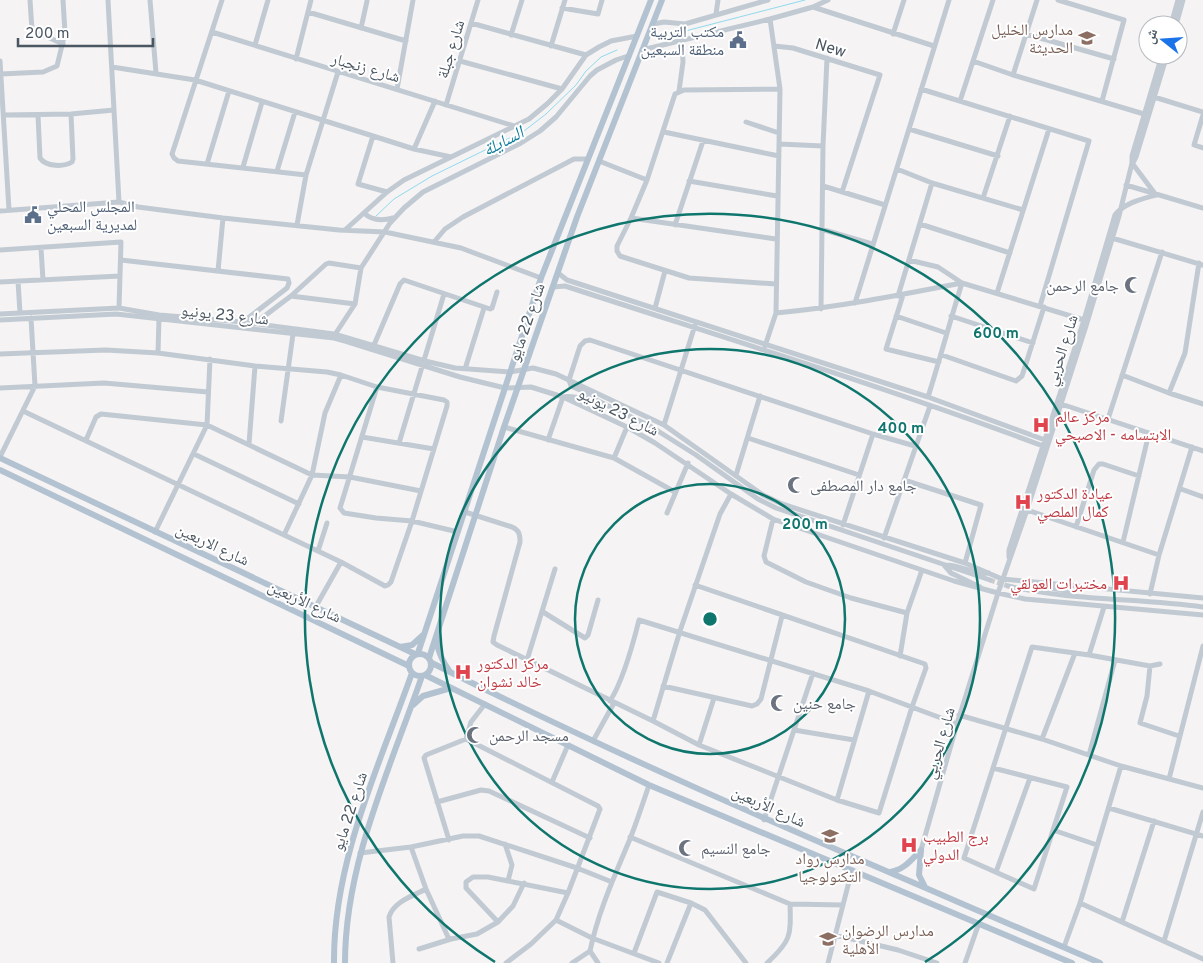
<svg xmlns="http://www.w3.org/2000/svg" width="1203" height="963" font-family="Overpass,'Noto Naskh Arabic',sans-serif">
	<rect width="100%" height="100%" fill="#f5f3f3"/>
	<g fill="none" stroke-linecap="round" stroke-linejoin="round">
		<path stroke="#90daee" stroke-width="1" d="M670,35l135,-35
			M376,216l18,-17 38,-23 92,-45 22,-17 30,-29 10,-14 15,-14 16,-7"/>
		<path stroke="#caccce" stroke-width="5" stroke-dasharray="5 2.5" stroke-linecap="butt" d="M990,580l18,6"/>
		<path stroke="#c1cad2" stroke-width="5" d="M30,0l2,30 31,14
			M108,0l11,202
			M150,0l6,73
			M222,0l-50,154 2,4 4,3 128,14
			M1058,0l66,20 -22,81
			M813,7l121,39
			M562,8l36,6 4,-14
			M308,12l98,29
			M716,14l2,-14
			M471,23l115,32
			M653,24l11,-2 21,2 83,-24
			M1171,25l7,-25
			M1176,25l7,-25
			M361,28l6,-27
			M212,32l302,94
			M893,34l11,-34
			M1026,34l88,25
			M511,35l11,-35
			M255,45l13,-45
			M551,46l14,-46
			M774,46l19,2 87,27 -38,117
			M642,50l128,-31 43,-12 15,-7
			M296,59l15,-59
			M0,61l9,149
			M460,61l102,28
			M973,61l40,14 131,39
			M112,67l83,13 178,56 41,13 37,8
			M1,74l42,-2 14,-6 8,-33 -2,-33
			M1013,75l24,-75
			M397,89l16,-89
			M921,89l168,52 -49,165
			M679,91l4,-29 -1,-22
			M1154,97l49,15
			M960,101l33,-101
			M446,105l32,-105
			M4,115l67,-1 43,-4
			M38,115l2,43c6,9 24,9 32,4l1,-3 -2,-45
			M1203,115l-9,30 9,3
			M746,122l33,11
			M909,129l89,27
			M664,132l115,24
			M373,136l-15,48 29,8
			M779,144l44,2
			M414,149l21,-48
			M599,161l48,19
			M1133,163l3,-6 31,-102
			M207,164l22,-73
			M243,167l19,-65
			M897,169l35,14 91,27
			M277,171l18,-59
			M689,181l88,15
			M1126,185l77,23
			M823,186l62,19
			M983,198l27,-82
			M0,211l119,-9 19,5 85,11 116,12 46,2 76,16 80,30
			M364,213c8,8 18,8 29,5
			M631,218l145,21
			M920,224l90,29
			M297,225l9,-50 32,-103
			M675,225l28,-84
			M821,229l51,15
			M345,230l42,-38 17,-12 125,-61 18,-15 15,-15 24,-34 13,-8 12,-6 26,-5
			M1112,238l91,27
			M434,242l11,-13 18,-12 111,-58h14
			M41,248l2,32
			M0,250l121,-8 -2,66
			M121,260l167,19 1,4 -2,5 -44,34
			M909,260l29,7 24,16 122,37
			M218,271l5,-53
			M558,273l9,7 361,117 117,43
			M18,281l2,32
			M0,282l120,-6
			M776,284l-87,-6 -69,-22 -3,-5v-5l14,-28 16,-38 28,-86 9,-4 96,-1
			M553,287l12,-1c160,52 321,101 478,160
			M997,293l52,-164
			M903,295l-17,54 53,13
			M291,296l64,8
			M898,296l34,-113
			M855,303l94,-303
			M655,308l10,-37
			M821,309l2,-163 4,-88
			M776,313c63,-6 124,-18 186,-30
			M0,314l119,-6 40,7 84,7 91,12 91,27 30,7 55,4 23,-4 23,6 108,51 99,70 19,9 183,59 37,16 201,19
			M896,316l50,17
			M951,316l82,27
			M0,320l116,-6 218,24 11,3 115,36 45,11 26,-1 32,10 64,30 28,16 76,51 42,25 181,62 44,12 27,6 178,16
			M254,324l37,-28 35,-32 3,-1 32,5
			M334,336l21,-32 6,-36 29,-45 14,-15 19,-16 98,-49 19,-12 16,-14 34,-41 7,-6 19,-10 12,-4
			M374,345l26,-61 4,-4 86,29 2,-1 5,-16
			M765,346l11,-33 4,-224 -10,-70
			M158,353l1,-35
			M0,354l106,-4 52,3 97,13 72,6 14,3 36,12 67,13 3,2v4l-35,115 -21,61 -3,3 -3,1 -44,-24 -318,-151
			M942,355l74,26 6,-5 22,-69
			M465,369l19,-61
			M1122,375l47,18 34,11
			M377,387l-37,121 4,5 32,5 36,3 46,11
			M0,388l104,-5 104,9
			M1169,393l16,-40 14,-90
			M928,397c12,-38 22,-76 34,-114
			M1061,404l142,47
			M1108,419l54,-167
			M281,421l12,-87
			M664,425l31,-100
			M504,427l110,31 61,34
			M362,437l72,12
			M748,438l111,37
			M86,440l10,-23 5,-3 106,11 105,50 38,2 71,14
			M548,440l15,-43c10,-2 19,3 29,1
			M399,443l45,-149
			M249,444l6,-78
			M915,446l-42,-12 -283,-94 -5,1 -5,5 -11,34 2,6 18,8 3,4 58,28 46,29 62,44 18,9 214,72
			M194,454l105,50
			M0,457l35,-71 -4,-68
			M614,458l13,-31
			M736,475l24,-79
			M904,480l77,25 -16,58
			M1181,489l22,8
			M1027,510l132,45
			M465,512l47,15c7,3 8,7 8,15l-26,94 -1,6 4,3 156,76 46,24 138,55 42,13 33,-106 14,-39 -1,-4 -230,-79
			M667,513l21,-50
			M773,519l-9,37 2,6 40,20 45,16 56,15
			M843,525l30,-91
			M1076,527l18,-57 5,-6h4l36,12
			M155,532l52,-107 3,-66
			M284,535l28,-60 13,-62 16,-38
			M884,538l46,-132
			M1123,542l26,-109
			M318,551l9,-28
			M1009,557v-7l75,-230 31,-105c9,-12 27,-16 41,-20l-24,-32
			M1008,586c64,15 131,12 195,21
			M1035,586l28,4 9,4
			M980,587l-29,-14 -7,-8c16,-1 29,10 45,8
			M1150,594l9,-39 33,-108
			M315,608l26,-46
			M543,612l42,26 3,-3 10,-35
			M1089,655l15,-48
			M900,656l7,-43 15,-43
			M527,660l28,-91
			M1150,666l-3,30 -7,27 39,13
			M663,686l89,20 5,-2 4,-5 21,-83
			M610,701c13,-20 23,-57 29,-81l230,71 88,33
			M959,715l83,24 79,27 82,22
			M653,721l27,-90 40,-117 11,-20
			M794,730l60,10
			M466,739l5,-17 14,-18
			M1042,739l33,-86
			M593,741l21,-38
			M699,745l15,-47
			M1089,755l26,-95
			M993,768l74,19 -33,102 -70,-31 68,-211 57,8 61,11 10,-2
			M1169,779l34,-133
			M552,782l16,-37
			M837,800l32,-109
			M437,802l44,-12 8,1 101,47
			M1109,808l94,28
			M764,820l49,-147
			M1053,830l44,15
			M630,837l160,67 53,1
			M449,840l-25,-82 2,-3 40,-16 132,67 2,3 -32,84 -12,27 -25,24 -25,19
			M505,844l7,21 -4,16
			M411,847l15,42 22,48 3,2
			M921,850l36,-126 41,-131 29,-83 59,-184 33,-110 13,-53v-7l30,-101
			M360,853l51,-6 52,-11h16l98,32 35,14
			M996,872l34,-94
			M1080,903l123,56
			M556,920l36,18 67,25
			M498,922l-32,-34v-6l7,-5h15l80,16
			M1122,922l32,-101
			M835,935l63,15 39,13
			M1164,941l39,-129
			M1064,947l16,-44 41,-137
			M419,949l32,-10 26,-5 21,-12 15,-16 11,-23
			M590,951l8,12
			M634,953l23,-61 34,11 14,7 41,53
			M393,963l-4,-46c5,-16 24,-21 37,-28
			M572,963l18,-12c8,-39 25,-76 40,-112 7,-18 13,-36 19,-54
			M667,963l24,-60
			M767,963c24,-22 24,-27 23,-59
			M828,963l24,-93
			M965,963l14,-40"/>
		<path stroke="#b3c2d1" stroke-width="6" d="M0,458l415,196
			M0,470l409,196
			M437,637c-1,12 6,25 13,35
			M400,647l12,-2 11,-10
			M418,653l123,-375 110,-278
			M409 665a11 11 0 1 1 22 0a11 11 0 1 1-22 0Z
			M429,658l75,-231 73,-210 85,-217
			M432,663c218,110 444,203 668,300
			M425,675l224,110 423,178
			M413,705l10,-9 28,-8
			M921,850l-2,25 6,12
			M890,872c14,-2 21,-12 31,-22
			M334,963c-1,-101 45,-197 78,-290
			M345,963c0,-100 45,-194 77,-287"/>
	</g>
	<g fill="none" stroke="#0f766e" stroke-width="2.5">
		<circle cx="710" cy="619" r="135"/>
		<circle cx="710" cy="619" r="270"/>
		<path d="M495 962A405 405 0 1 1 925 962"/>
	</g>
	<defs>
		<g id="school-bare" transform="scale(1.35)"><path d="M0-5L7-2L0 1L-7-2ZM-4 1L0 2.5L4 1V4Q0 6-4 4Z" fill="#8d6e63" stroke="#fff" stroke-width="2.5" paint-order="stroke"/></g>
		<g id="civic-bare" transform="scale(1.35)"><path d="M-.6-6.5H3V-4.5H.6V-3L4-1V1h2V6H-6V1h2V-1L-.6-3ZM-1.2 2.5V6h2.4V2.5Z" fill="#5c6f8a" stroke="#fff" stroke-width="2.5" paint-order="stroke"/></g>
		<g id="mosque-bare" transform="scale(1.35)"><path d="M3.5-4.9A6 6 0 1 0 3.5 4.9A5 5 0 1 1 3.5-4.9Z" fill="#6b7280" stroke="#fff" stroke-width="2.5" paint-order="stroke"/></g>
		<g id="hospital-bare" transform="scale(1.35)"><path d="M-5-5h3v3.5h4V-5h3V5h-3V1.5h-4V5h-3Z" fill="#e0444e" stroke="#fff" stroke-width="2.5" paint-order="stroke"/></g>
	</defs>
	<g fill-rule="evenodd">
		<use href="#school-bare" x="1087" y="38"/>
		<use href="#civic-bare" x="738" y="40"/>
		<use href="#civic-bare" x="33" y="215"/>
		<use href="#mosque-bare" x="1133" y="285"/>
		<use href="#hospital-bare" x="1041" y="425"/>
		<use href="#mosque-bare" x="796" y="485"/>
		<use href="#hospital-bare" x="1023" y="502"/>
		<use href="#hospital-bare" x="1121" y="583"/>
		<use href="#hospital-bare" x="463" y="672"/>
		<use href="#mosque-bare" x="779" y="703"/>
		<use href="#mosque-bare" x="475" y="735"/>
		<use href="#school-bare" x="830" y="836"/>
		<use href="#hospital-bare" x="909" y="845"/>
		<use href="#mosque-bare" x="687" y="848"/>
		<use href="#school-bare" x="828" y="939"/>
	</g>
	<g text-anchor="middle" stroke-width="4" stroke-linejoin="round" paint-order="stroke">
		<g font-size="16" fill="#785e54" stroke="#fff" text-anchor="end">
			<text x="1073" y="35">مدارس الخليل<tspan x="1073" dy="18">الحديثة</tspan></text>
			<text x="830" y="864" text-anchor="middle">مدارس رواد<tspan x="830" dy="18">التكنولوجيا</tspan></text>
			<text x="842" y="936" text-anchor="start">مدارس الرضوان<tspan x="842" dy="18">الأهلية</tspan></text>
		</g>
		<g font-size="16" fill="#4e5e75" stroke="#fff" text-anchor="end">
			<text x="724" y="37">مكتب التربية<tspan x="724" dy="18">منطقة السبعين</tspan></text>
			<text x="47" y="212" text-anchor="start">المجلس المحلي<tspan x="47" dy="18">لمديرية السبعين</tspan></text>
		</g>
		<g font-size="16" fill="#4a5661" stroke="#fff">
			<text transform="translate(831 47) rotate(17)" y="6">New</text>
			<text transform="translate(450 49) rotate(-73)" y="6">شارع جبلة</text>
			<text transform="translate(366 67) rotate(16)" y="6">شارع زنجبار</text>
			<text transform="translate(225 314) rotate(6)" y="6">شارع 23 يونيو</text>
			<text transform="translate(526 322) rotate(-71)" y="6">شارع 22 مايو</text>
			<text transform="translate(1061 350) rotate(-72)" y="6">شارع الحربي</text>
			<text transform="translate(619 411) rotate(27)" y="6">شارع 23 يونيو</text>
			<text transform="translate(213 544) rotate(25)" y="6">شارع الاربعين</text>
			<text transform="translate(305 601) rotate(25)" y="6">شارع الأربعين</text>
			<text transform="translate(939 743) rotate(-74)" y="6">شارع الحربي</text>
			<text transform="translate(769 806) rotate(24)" y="6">شارع الأربعين</text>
			<text transform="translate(349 811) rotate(-72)" y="6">شارع 22 مايو</text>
		</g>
		<g font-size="16" fill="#5b616d" stroke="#fff" text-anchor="start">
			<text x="1119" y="291" text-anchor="end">جامع الرحمن</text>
			<text x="810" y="491">جامع دار المصطفى</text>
			<text x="793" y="709">جامع حنين</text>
			<text x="489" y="741">مسجد الرحمن</text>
			<text x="701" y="854">جامع النسيم</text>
		</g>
		<g font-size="16" fill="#be3a42" stroke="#fff" text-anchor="start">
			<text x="1055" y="422">مركز عالم<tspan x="1055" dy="18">الابتسامه - الاصبحي</tspan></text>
			<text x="1037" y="499">عيادة الدكتور<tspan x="1037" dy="18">كمال الملصي</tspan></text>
			<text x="1107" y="589" text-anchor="end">مختبرات العولقي</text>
			<text x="477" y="669">مركز الدكتور<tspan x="477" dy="18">خالد نشوان</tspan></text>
			<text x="923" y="842">برج الطبيب<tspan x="923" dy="18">الدولي</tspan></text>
		</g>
		<g font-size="18" font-style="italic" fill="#0c7c9b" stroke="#fff">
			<text transform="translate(503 141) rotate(-28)" y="6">السايلة</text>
		</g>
	</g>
	<circle cx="710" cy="619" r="8" fill="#0f766e" stroke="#fff" stroke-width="2.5"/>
	<g font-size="15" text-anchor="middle" font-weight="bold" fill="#0f766e" stroke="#fff" stroke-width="4" stroke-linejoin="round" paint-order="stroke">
		<text x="996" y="338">600 m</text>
		<text x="901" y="433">400 m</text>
		<text x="805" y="529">200 m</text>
	</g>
	<g transform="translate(1163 40) rotate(287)"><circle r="24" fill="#ffffff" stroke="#b7bbc0"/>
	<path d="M0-4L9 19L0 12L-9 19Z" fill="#1a73e8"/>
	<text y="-8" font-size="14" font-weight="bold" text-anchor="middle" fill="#4a5661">ش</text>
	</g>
	<path d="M18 38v8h135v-8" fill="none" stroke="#4a5661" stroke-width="2.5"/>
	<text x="25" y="38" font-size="15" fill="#4a5661" stroke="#ffffff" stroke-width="4" paint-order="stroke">200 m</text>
</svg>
